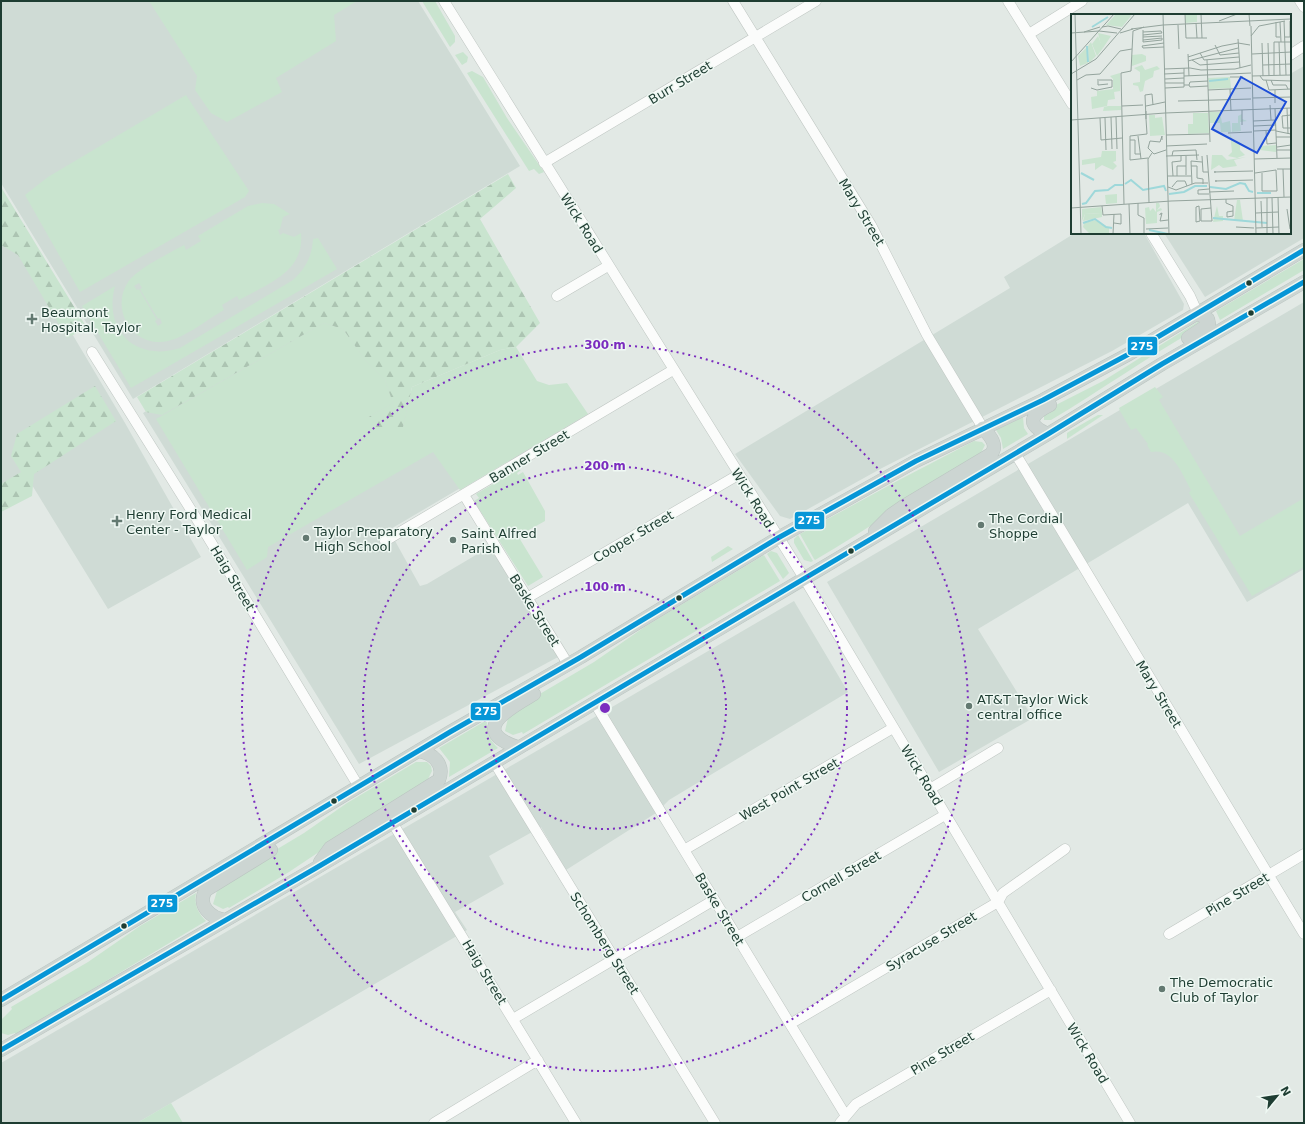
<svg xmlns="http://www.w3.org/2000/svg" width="1305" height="1124" font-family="'DejaVu Sans',sans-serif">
	<defs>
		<pattern id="forest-firs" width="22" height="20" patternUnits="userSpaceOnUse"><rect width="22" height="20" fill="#c9e4cf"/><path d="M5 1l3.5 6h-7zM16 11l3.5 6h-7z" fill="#acc4b2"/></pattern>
	</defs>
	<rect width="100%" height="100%" fill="#e2e9e5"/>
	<path fill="#cfdbd5" d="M1,1h417l102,165 -387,233 -132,-216z
		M1304,66v172l-99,59 -41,-64h126v-159z
		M1,214l124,209 76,134 -93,52 -76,-124 -31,17z
		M1075,233h69l40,71 -1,6 -71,41 -230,117 -92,51 -10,-3 -45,-62 275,-166 -6,-11z
		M341,297l121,190 -73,43 31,56 7,-2 64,-38 67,111 -199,107 -216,-351z
		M1304,302v267l-57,33 -59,-99 -210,126 55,89 -94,54 -112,-190z
		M794,601l54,91 -179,108 -13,13 -90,57 -25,-43 -52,29 15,28 -49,28 12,18 -330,193h-136v-60z"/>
	<path fill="#c9e4cf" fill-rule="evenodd" d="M149,1h208l-23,14 2,26 -60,37 6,14 -55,30 -16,-9 -16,-23 2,-14z
		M422,1h13l20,35v6l-5,5z
		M463,52l5,5 -1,5 -5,3 -7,-10z
		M472,71l11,6 24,41 37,54 -5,2 -5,-5 -5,2 -62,-98z
		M186,95l63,96 -4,6 -165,95 -55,-97 23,-18z
		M262,203l12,1 16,10 -7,3 -3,12 -2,1 2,5 3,-2 11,4 7,-4c4,39 -34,51 -62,67l-2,-4 -15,9 2,5c-16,9 -38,27 -56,31 -33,8 -59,-30 -40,-59 10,-14 40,-28 56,-37l2,5 15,-9 -3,-5 50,-30zM139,283l3,5 -2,1 18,30 2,-1 2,5 -4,3 -3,-5 2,-1 -18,-31 -2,1 -3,-4z
		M318,238l19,31 -206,119 -49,-82 33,-20c-12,45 21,76 65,62l113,-68c13,-12 19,-24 20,-41z
		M1304,259v11l-84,50 -4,-9z
		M1199,321l-2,8c-50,28 -97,62 -146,91h-7v-5l4,-6 55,-28z
		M324,323l19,6 22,31 20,20 8,23 -26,15 36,9 9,-40 88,-37 16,-3 21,34 12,4 18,-2 21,31 -128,76 -27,-38 -165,95 -1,10 -20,13 -91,-151z
		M1155,387l8,10 -4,3 81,136 64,-38v69l-52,29 -63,-103 2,-3c-9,-16 -18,-43 -40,-38l-4,-7 1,-1 -12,-16 -5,2 -11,-19 -1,-3z
		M1098,415h5l-36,24v-6l3,-2z
		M1023,417l1,11 4,6 -25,15 -2,-11 -5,-8z
		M974,441l8,1 3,3 -5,10c-55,35 -109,72 -165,105l-1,-1 -14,-25 99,-54z
		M517,470h4l-4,3 1,2 5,-3 22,39v10l-27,15 25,41 -15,9 -54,-85 5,-3 -3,-4z
		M798,535l15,26 -2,1 -7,-2 -10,-17v-4z
		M728,546l5,3 -21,13 -1,-5z
		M771,551l6,2 12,20 -6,6 -16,-25z
		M764,555l16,26 -257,153 -1,-2 -9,3 -8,-4 3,-13 8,-10 78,-46 52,-36z
		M487,720c-1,13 2,19 11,28l-49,29 1,-15 -11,-14z
		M416,762h11l4,4 1,5 -4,8 -139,93 -60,36 -1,-1 -5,2 -10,-5 4,-13 12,-13 75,-45 43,-30z
		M196,893c-2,12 2,20 10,28l-190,114 -1,-2 -7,2 -7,-2v-13l11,-11 -1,-2 77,-45 52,-36z
		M171,1103l12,20h-46z"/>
	<path fill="url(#forest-firs)" d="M508,174l8,14 -36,31 60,104 -24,24 -16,3 -88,37 -9,40 -30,8 -6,-17 26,-15 -8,-23 -20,-20 -22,-31 -19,-6 -162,92 -16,-3 -9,-15z
		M1,187l86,141 -20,10 -49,-83 -17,-10z
		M95,386l21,35 -82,53 -2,22 -31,16v-28l20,-12 -10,-16 6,-22z"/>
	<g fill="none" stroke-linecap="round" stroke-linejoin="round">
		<g stroke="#bfc6c2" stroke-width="11">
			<path id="minor" d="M444,1l360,577 326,545
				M733,1l138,224 56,110 56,93
				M1008,1l64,103
				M1300,1l4,6
				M1029,34l53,-33
				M1290,55l14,-9
				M544,163l272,-162
				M1151,233l39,63 8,18
				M557,296l51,-30
				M92,352l111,177 156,258
				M1015,453l289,481
				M464,495l104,169
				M385,541l288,-171
				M527,598l211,-123
				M594,702l252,414
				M494,762l221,361
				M930,789l68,-41
				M392,822l184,301
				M684,850l209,-122
				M1169,934l135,-80
				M737,937l208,-122
				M513,1019l201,-119
				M790,1024l208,-122 5,-9 62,-44
				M434,1123l104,-63
				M840,1123l16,-19 195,-114"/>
		</g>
		<g stroke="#bbc5c1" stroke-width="14">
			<path id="major" d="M1188,338l21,-14 -1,-5 -10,-5
				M1048,434c-24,-10 -16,-20 2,-29
				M875,531l16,-16 13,-9 87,-52c8,-9 -2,-19 -8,-26
				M517,747c-50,-17 -5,-40 17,-53
				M320,862l10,-14 109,-68c6,-16 -6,-27 -21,-29
				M225,920c-14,-2 -29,-15 -19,-30l65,-40
				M1,1000l449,-268 131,-75 197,-119 138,-77 127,-61 86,-46 175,-104
				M1,1050l315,-182 732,-434 114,-70 142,-82"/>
		</g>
		<use href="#minor" stroke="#fbfcfb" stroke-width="10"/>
		<use href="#major" stroke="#ccd5d2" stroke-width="13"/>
		<g stroke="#eff8f3" stroke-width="8">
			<path id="bus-1" d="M1,1000l449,-268 131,-75 197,-119 138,-77 127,-61 86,-46 175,-104
				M1,1050l315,-182 732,-434 114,-70 142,-82"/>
		</g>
		<use href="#bus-1" stroke="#0696d7" stroke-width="5"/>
	</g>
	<g fill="none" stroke="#7b2cbf" stroke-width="2" stroke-dasharray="2 4">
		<circle cx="605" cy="708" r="121"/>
		<circle cx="605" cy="708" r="242"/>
		<circle cx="605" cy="708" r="363"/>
	</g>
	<g fill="#1e3d32" stroke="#eff8f3" stroke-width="1.5">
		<circle cx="1249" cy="283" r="3.5"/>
		<circle cx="1251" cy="313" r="3.5"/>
		<circle cx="851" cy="551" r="3.5"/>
		<circle cx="679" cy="598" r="3.5"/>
		<circle cx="334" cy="801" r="3.5"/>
		<circle cx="414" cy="810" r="3.5"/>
		<circle cx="124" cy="926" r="3.5"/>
	</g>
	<g fill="#637971" stroke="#eff8f3" stroke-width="1.5">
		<path d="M30 313h4v4h4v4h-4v4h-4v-4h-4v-4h4z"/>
		<path d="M115 515h4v4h4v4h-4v4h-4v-4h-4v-4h4z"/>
		<circle cx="981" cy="525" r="4"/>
		<circle cx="306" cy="538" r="4"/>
		<circle cx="453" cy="540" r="4"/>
		<circle cx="969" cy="706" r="4"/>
		<circle cx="1162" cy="989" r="4"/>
	</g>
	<g text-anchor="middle" stroke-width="3" stroke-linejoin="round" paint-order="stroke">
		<g font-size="13" fill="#1e3d32" stroke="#eff8f3">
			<text transform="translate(680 82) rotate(-31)" y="5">Burr Street</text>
			<text transform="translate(862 212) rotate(59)" y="5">Mary Street</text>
			<text transform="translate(582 223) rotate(58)" y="5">Wick Road</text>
			<text transform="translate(529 456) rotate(-31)" y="5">Banner Street</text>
			<text transform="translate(753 498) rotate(58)" y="5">Wick Road</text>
			<text transform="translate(633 536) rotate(-30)" y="5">Cooper Street</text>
			<text transform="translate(233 578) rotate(59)" y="5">Haig Street</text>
			<text transform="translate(535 610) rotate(58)" y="5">Baske Street</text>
			<text transform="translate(1159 694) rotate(59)" y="5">Mary Street</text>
			<text transform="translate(922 775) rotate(59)" y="5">Wick Road</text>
			<text transform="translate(789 789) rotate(-30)" y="5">West Point Street</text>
			<text transform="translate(841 876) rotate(-30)" y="5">Cornell Street</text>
			<text transform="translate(1237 894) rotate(-31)" y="5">Pine Street</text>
			<text transform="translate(720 909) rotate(59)" y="5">Baske Street</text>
			<text transform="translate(931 941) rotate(-31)" y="5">Syracuse Street</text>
			<text transform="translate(605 943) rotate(58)" y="5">Schomberg Street</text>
			<text transform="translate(485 972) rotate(59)" y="5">Haig Street</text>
			<text transform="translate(942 1053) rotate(-31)" y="5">Pine Street</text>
			<text transform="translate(1088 1053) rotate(59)" y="5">Wick Road</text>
		</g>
		<g font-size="13" fill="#1e3d32" stroke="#eff8f3" text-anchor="start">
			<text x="41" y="317">Beaumont<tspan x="41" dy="15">Hospital, Taylor</tspan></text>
			<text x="126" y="519">Henry Ford Medical<tspan x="126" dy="15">Center - Taylor</tspan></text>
			<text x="989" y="523">The Cordial<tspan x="989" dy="15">Shoppe</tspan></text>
			<text x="314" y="536">Taylor Preparatory<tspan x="314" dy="15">High School</tspan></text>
			<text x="461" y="538">Saint Alfred<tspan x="461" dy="15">Parish</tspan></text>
			<text x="977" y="704">AT&amp;T Taylor Wick<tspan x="977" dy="15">central office</tspan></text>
			<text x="1170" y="987">The Democratic<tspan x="1170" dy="15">Club of Taylor</tspan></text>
		</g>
	</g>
	<g transform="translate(1071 14)">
		<rect width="220" height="220" fill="#e2e9e5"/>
		<path d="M45,0h13l2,2 -9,11 -16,-2zM114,0h12v8l-12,1zM27,22l5,12 -6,8 -5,-12zM71,40l4,2v5l-14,5v-11zM159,63l1,11 -22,1 -1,-11zM37,92h13v4l-18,1 1,-4zM138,98h11l2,11 8,-2 1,11h-10l-1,-9h-10zM122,99h15l1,20 -21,1v-10h5zM171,100v5l5,2 -7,1 1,9 -9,1v-9h6v-7zM205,131v7l-16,-2v-4zM31,199v4l-19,4 2,-7zM25,206l13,8v6h-19l-7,-7 1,-4z" fill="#c9e4cf"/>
		<path d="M27,19l13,3 -8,12 -2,-3zM20,28l5,14 -7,7 -1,-17zM16,33l1,16 -8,3 -2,-10zM71,51l3,5 12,-4 3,3 -6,2 -1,6 -8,4 -2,10 -3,1 -2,-6 -5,-1v-2l7,-1v-10l-6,-4zM49,59v18l-6,1 1,7 -7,1 -1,6 -15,3 -1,-12 6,-1v-5l16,-2v-10l-3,-3zM78,101h6v3l7,-1 3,18 -15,1zM159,119l3,9 7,2v6l5,5 -8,3 -9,-2 4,-4zM31,137h14v10l-3,1 4,4 -4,4 -11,-5 -7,5v-7l-13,2v-5l19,-3zM141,141h10l5,5 19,-3 -12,3 3,6 -14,2 -4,-3 -8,5zM46,180v9l-11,1 -1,-9zM166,186h3l3,21h-9zM85,189h3l1,3 -3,4 4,-2 1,2 -5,2v11l-11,1 -1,-16 4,-1 1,4 3,-3 3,4zM146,192l2,10h4v5l-10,1zM30,193l1,6 -17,1 -3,7v-12z" fill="#c9e4cf"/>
		<path fill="none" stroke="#9ed8da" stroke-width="2" d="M21,13l16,-10M16,32l1,16M138,67l19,-2M10,159l13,7M54,170l6,-4 12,10 21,-4 2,5M139,173l16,2 14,-6 5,1 4,7 4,1M186,179h14M98,180l15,-2 11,-6h12M11,190l4,-1 9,-12 13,-1 7,-5h8M142,204l54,5M12,209l12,-4 11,8 6,1M78,216l19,4"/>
		<path fill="none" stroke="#94a49d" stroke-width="1" d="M4,0l6,220M92,0l6,220M114,0l1,24h21M130,0l1,24M178,0l1,12M148,7l18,-7M213,7l2,54M205,8v15h4M209,8l1,20M125,9l1,15M107,11l1,24M180,12l5,208M31,13l6,-1 13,3M60,15l32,-4 128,-6M72,16v12l19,-2v-2M28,17l18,2M13,18l16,-5M72,18l18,-1 1,2M0,19l28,-2M49,19l13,-4M72,21l19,-2M180,22l8,-10 26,-5M72,23l19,-1M214,23h5v-16M167,25l2,29M72,26l19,-2M208,28l1,33M220,28v19M191,29l1,33M197,29l1,33M144,31l5,10 19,-2M71,32l1,2 21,-1M71,32l22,-3M129,39l4,7 35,-3M117,40l1,22M181,40l39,-2M117,43l34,-11 16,-3 12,2M121,46l8,5 39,-3M136,46l3,82M117,47l50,-13M0,48l43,-48M192,51l28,-1M93,55l26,-1 11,2 34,-1 16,-4M0,60l25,-15 39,-45M93,60l20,-1M203,61v-33h17M113,62l67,-3M181,62l39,-1M189,62l3,4 28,1M159,63h13M94,65l19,-1M6,66l9,-5 14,-1 20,-23 12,-2M195,66l3,10 22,-1M200,66l2,5h13l2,4M27,67v4l10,-1M94,69h19M113,71h5l1,-3 18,-1M118,71l1,2 18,-1M20,74l6,2 15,-3v-7h-15M94,74l19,-1v-19M159,75l1,22M137,76l43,-2M204,76v13M182,84l38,-1M107,87l73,-2M199,91l1,15M51,92l21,-1M75,92l19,-4M216,94l1,26M204,95l2,49M171,96v15M75,97v8l-1,-24 7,-1 1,11M220,101l-9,1 1,12h8M40,103l1,32M45,103l1,32M29,104l1,22 21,-2M34,104l1,32M75,105l1,15 -17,2v24l18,-2M0,106l94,-7 126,-5M182,107l22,-1M183,112l22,-1M183,117l22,-1M195,117l1,13 9,-1M205,117l15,3M157,119l24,-1M95,121l43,-1M67,122l3,23M205,123h15M59,126h5v14h6M91,126v-4l-2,6 -10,-1 -2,7 6,6 12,-4M95,132l41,-2M206,133l14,-2M206,136h14M136,141l5,66h-11v-12l10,-1M95,142l33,-1M101,142l1,-5 23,-1 1,10M115,142v19M131,142l1,16h5M183,145l37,-1M120,152h6v12l6,1v5M206,155h14M212,155l1,28M145,158h-2l39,-1M184,159l21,-3 1,21h-15v-18M96,162h24M102,162l-1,-14 9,-1v-5M106,162v-10h9M146,167h-2l38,-1M121,170l-1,-23 11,1M97,173l8,3 19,-7h13M101,173l5,-6h8l2,5M138,175l-11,1v4h11M138,178l25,-1M207,183l1,37M196,184v36M201,184l1,36M155,185v4l7,3v10l-6,1v-5l6,-1M190,187l1,26M67,189v12l6,3v16M78,189l-1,-44 4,-6M53,190l-3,-131 10,-2 2,-40 11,-4M58,190l1,30M31,192l1,9 18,-1v10l-7,-1M128,192l1,15 -4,1v-15zM0,194l100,-7 120,-4M216,195l3,20M185,199l22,-1M89,201v-1l2,-1 -2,8 8,-1M165,213l18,1M185,214l23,-1M75,215l22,-1M42,220l1,-20"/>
		<path fill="#1d4ed8" fill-opacity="0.15" stroke="#1d4ed8" stroke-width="2" d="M170,63l45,25 -29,51 -45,-24z"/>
		<rect width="220" height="220" fill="none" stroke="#1e3d32" stroke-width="2"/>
	</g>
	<circle cx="605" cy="708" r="6" fill="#7b2cbf" stroke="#eff8f3" stroke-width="2"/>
	<g font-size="12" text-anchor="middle" font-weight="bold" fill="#7b2cbf" stroke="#eff8f3" stroke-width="3" stroke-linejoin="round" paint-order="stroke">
		<text x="605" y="349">300 m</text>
		<text x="605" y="470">200 m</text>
		<text x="605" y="591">100 m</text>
	</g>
	<g stroke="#eff8f3" stroke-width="1.5">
		<rect x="1127" y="336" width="31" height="20" rx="4" fill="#0696d7"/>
		<rect x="794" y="511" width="31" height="19" rx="4" fill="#0696d7"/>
		<rect x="470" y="702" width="31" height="19" rx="4" fill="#0696d7"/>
		<rect x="147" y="894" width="31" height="19" rx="4" fill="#0696d7"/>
	</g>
	<g font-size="11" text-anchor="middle" font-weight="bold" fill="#fff">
		<text x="1142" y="350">275</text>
		<text x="809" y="524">275</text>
		<text x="486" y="715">275</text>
		<text x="162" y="907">275</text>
	</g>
	<rect width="1305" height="1124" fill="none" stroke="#1e3d32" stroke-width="4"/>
	<g transform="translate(1277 1096) rotate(61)" stroke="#eff8f3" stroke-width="3" paint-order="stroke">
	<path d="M0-3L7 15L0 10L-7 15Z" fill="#1e3d32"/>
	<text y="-6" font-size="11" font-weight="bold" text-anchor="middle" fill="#1e3d32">N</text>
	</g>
</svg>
